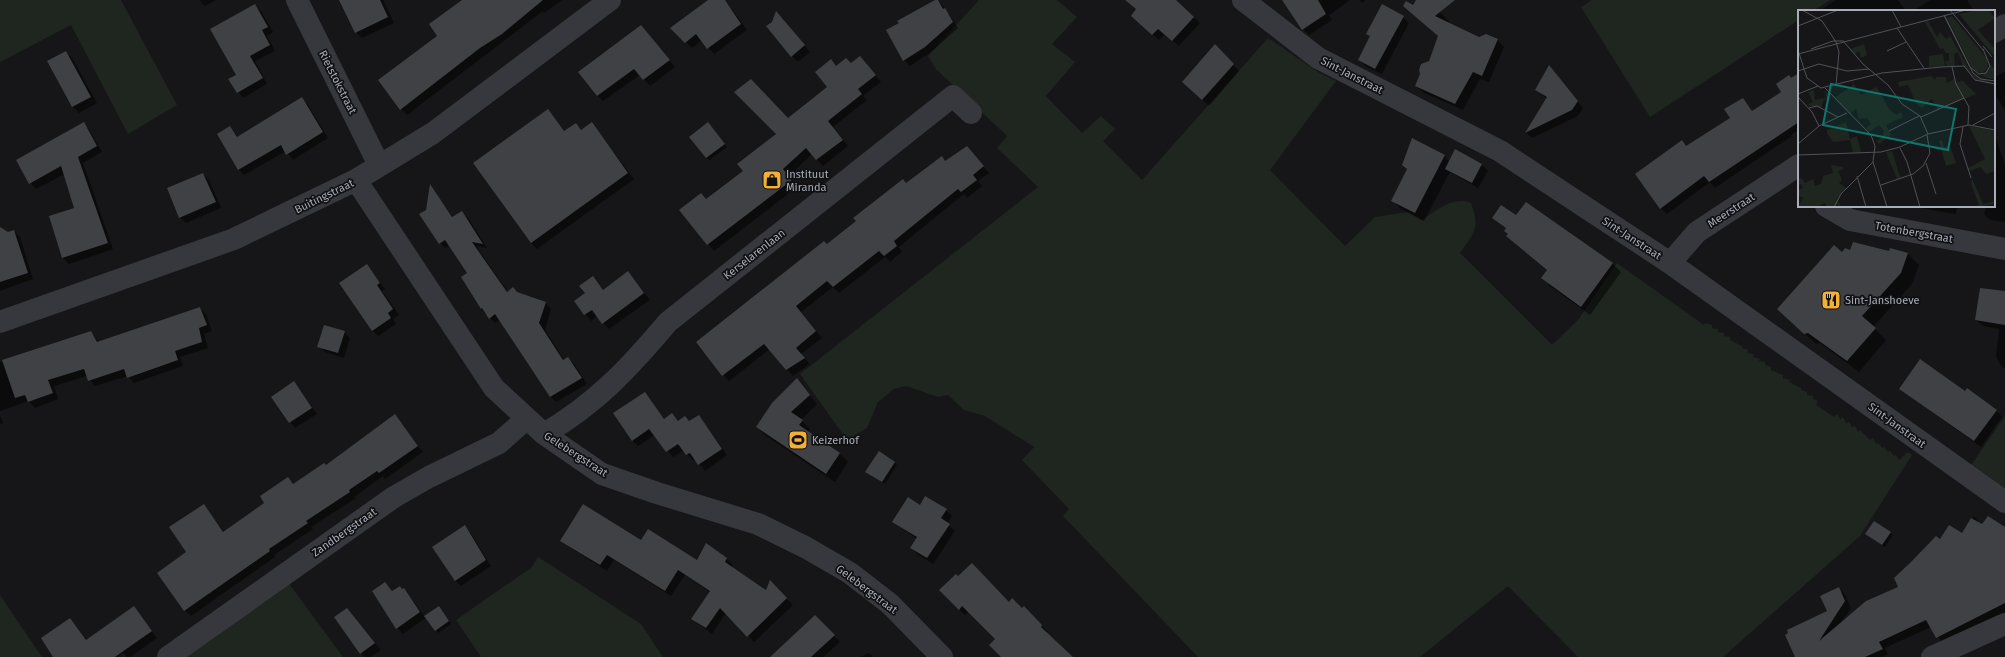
<svg xmlns="http://www.w3.org/2000/svg" width="2005" height="657" font-family="'Fira Sans',sans-serif">
	<rect width="100%" height="100%" fill="#161618"/>
	<path fill="#1e261f" d="M0,0h121l56,105 -49,29 -57,-109 -71,37z
		M979,0h78l20,17 -25,27 23,18 -29,34 36,37 19,-17 14,13 -12,12 39,39 126,-142 50,34 18,9 -66,89 75,76 30,-29 33,-5 14,8c15,-10 31,-24 49,-17 9,25 4,29 -11,50l92,92 26,-25 39,-57 87,62 1,-2 7,2v3l6,1v3l6,1v3l6,1v3l12,6v2l6,2 -1,3 7,1 -1,3 7,2 -1,2 6,1v3l6,2v3l12,5v3l7,2 -1,2 12,6v2l6,2v3l6,1v3l5,2 -2,4 18,12 3,-3 3,5 3,-2 3,6 3,-1 3,5 3,-1 3,6 2,-2 10,10 3,-2 3,6 2,-1 4,5 2,-1 4,5 2,-1 4,5 2,-1 3,5 9,-8 4,3 -52,81 -137,121h-145l-70,-71 -88,71h-222l-135,-141 6,-7 -47,-49 12,-13 -49,-31 -21,-6 -16,-15 -10,2 -32,-11 -12,3 -16,13 -11,26 -20,12 -47,-66 238,-187 -41,-39 10,-12 -71,-67 -8,-13z
		M1592,0h238l-17,11h-14v9l-149,97 -69,-110z
		M2005,416v76l-36,-24z
		M538,557l103,67 22,33h-182l-25,-37 76,-53z
		M285,578l58,79h-161z
		M0,595l42,62h-42z"/>
	<path fill="#0007" d="M199,0h17l-11,6z
		M340,0h43l11,23 -32,15 -6,-6z
		M463,0h99l-18,13 -1,-2 -136,104 -6,-6 38,-73z
		M709,0h16l22,30 -33,24 -12,-14 -10,8 -21,-20z
		M937,0l6,6 15,22 -27,24 -21,14 -6,-6z
		M1130,0h44l26,23 -21,23 -14,-12 -6,6 -27,-24 5,-9z
		M1289,0h61l-21,15 3,5 -23,15 -6,-6z
		M1359,0h7l-4,3z
		M1418,0h6l19,15 7,7 -2,1 31,15 18,2 7,7 -15,35 -9,-3 -17,31 -39,-17 -8,-7 13,-24 10,-26 -26,-30z
		M1836,0h62l8,11h-87z
		M1930,0h37l7,11h-61z
		M255,5l6,6 12,21 -6,4 8,15 -20,10 12,23 -24,14 -13,-19 7,-4z
		M1403,17l6,6 -27,51 -17,-8 -6,-7 12,-22 -3,-3z
		M782,18l28,34 -12,10 -6,-6 -20,-33z
		M641,26l34,41 -25,19 -10,-11 -37,26 -6,-6z
		M1215,45l24,26 -30,35 -20,-18z
		M66,52l6,6 25,45 -18,10 -6,-6 -25,-45z
		M860,57l21,25 -18,14 4,4 -34,27 15,19 -25,20 -11,-12 -23,22 8,11 -83,64 -33,-41 26,-10 37,-29 44,-52 41,-32 2,-26 6,6 14,-3z
		M1549,67l34,41 -5,8 -46,22 -6,-5 21,-34 -11,-9z
		M2005,71v39l-11,-17v-15z
		M1799,74v55l-8,6 1,1 -77,52 -5,-6 -43,32 -6,-6 20,-67 6,6 44,-29 12,-19 10,13 30,-20 9,-13z
		M302,99l6,6 20,33 -35,22 -7,-9 -42,24 -6,-6 -8,-42 8,10z
		M548,111l17,21 11,-8 6,6 10,-6 42,55 -97,70 -6,-6z
		M84,124l5,6 13,22 -19,11 30,86 -44,15 -6,-6 -12,-41 24,-8 -10,-35 -29,15 -6,-6z
		M711,126l16,21 -18,13 -2,-3z
		M1994,133l11,32v57l-15,-2 -6,-6 2,-8h8z
		M967,147l22,26 -11,8 4,5 -15,12 -3,-4 -53,43 -12,10 3,5 -12,10 -5,-5 -46,36 -6,-6 -32,25 21,26 -21,16 9,10 -17,12 -23,-27 -41,32 -6,-6 104,-130 80,-61z
		M1444,156l6,6 32,3 6,6 -10,17 -28,-16 -26,49 -23,-12 -9,-9z
		M203,174l6,6 12,28 -35,15 -6,-6z
		M431,187l22,30 9,-4 6,5 19,30 -11,-2 32,46 38,11 5,6 -6,21 20,31 3,-2 6,5 13,20 -31,18 -5,-5 -51,-77 -5,3 -14,-14 -12,-35 -19,-28 -5,2 -5,-5 -13,-33z
		M1526,203l87,61 8,8 -31,43 -40,-29 -7,-8 5,-7 -32,-27 -8,-8 1,-2 -2,-5 -14,-12 23,-1z
		M1906,206h51l-1,8z
		M14,231l6,6 13,42 -33,12v-59l8,1z
		M1891,250l17,4 11,11 -7,19 -39,43 13,13 -27,32 -39,-29 -4,1 -26,-24 52,-66 8,-3 40,1z
		M367,265l18,24 -3,2 17,24 -6,4 3,5 -18,12 -6,-6z
		M628,272l22,28 -41,29 -12,-13 -6,5 -15,-19 10,-8 6,-16 12,12z
		M2005,292v77l-6,-6 -3,-7 3,-27 -16,-3 -7,-6z
		M200,308l6,6 6,17 -8,3 4,14 -28,9 3,9 -49,17 -6,-7 -33,10 -8,-10 -33,10 4,13 -23,9 -6,-7 -29,10v-49l91,-30 8,10z
		M344,332l6,6 -6,20 -19,-6 -7,-6z
		M797,380l20,24 -16,16 9,9 -2,4 31,20 9,9 -13,20 -69,-46 -9,-9z
		M294,383l23,31 -22,14 -23,-30z
		M1900,389l96,21 6,7 -21,30z
		M644,393l21,27 7,-6 7,8h11l9,-6 28,39 -22,16 -9,-12 -3,2 -9,-11 -11,7 -18,-22 -17,11 -6,-6z
		M0,415l3,8 -3,1z
		M395,415l28,37 -38,27 -2,-3 -29,21 2,1 -45,29 2,2 -39,26 1,2 -84,59 -6,-6 3,-58 15,-47 21,27 42,-29 22,-25 5,6 33,-18z
		M894,462l3,3 -12,19 -16,-10z
		M920,506l26,4 6,6 -5,8 8,7 -22,33 -16,-10 -6,-6 6,-9 -24,-17z
		M1974,516l8,10 23,2v85l-62,31 -12,-17 -46,21 3,6 -6,3h-86l32,-45 11,-24 6,7 6,13 -10,15 59,-36 40,-47 22,-6z
		M464,526l6,6 21,34 -30,20 -6,-6z
		M1890,532l3,3 -8,12 -19,-13z
		M562,540l79,1 57,20 29,-2 6,6 -2,2 36,24 3,-9 23,23 -39,37 -28,-29 -14,21 -20,-15 18,-27 -25,-17 -14,21 -57,-36 -7,11 -39,-25z
		M385,583l8,8 11,-2 21,28 14,-10 12,17 -13,9 -11,-16 -24,17 -6,-6z
		M940,590l69,13 13,7 2,-2 24,24 -2,1 25,24h-69l-6,-18 -27,-28 -4,4z
		M134,607l23,31 -27,19h-3l-4,-4 -6,4h-62l15,-38 17,21z
		M347,609l34,41 -11,7h-5l-4,-4z
		M815,617l25,25 -17,15h-42z
		M869,653l4,4h-13z"/>
	<path fill="#404145" d="M339,0h41l8,17 -33,16z
		M462,0h81l-41,34 -22,14 -80,62 -22,-30 59,-44 -8,-12z
		M708,0h17l16,24 -34,25 -11,-15 -11,9 -15,-15z
		M935,0h3l5,9 2,-1 8,14 -28,25 -22,14 -17,-31 13,-7 -2,-2z
		M1125,0h51l18,17 -22,24 -14,-12 -6,6 -21,-19 5,-7z
		M1282,0h36l8,14 -24,16z
		M1416,0h39l-20,16 44,21 7,-3 12,5 -16,37 -9,-4 -18,32 -40,-18 5,-12 -1,-4 2,-6 8,-3 9,-25 -35,-30 3,-5 7,4z
		M255,4l13,23 -6,3 8,15 -20,11 13,22 -26,15 -9,-14 8,-4 -26,-46z
		M1382,4l22,12 -29,53 -17,-9 12,-24 -4,-2z
		M776,11l29,34 -14,12 -25,-31 6,-4z
		M641,25l29,35 -27,20 -9,-11 -37,27 -19,-24z
		M1215,44l19,20 -32,36 -20,-18z
		M66,51l25,46 -19,10 -25,-46z
		M860,56l16,19 -18,14 4,5 -34,27 15,19 -27,20 -10,-12 -23,21 9,11 -85,65 -28,-35 22,-17 5,6 37,-28 -6,-7 39,-30 -42,-42 17,-13 37,39 39,-31 -12,-15 16,-13 5,7 10,-8 5,5z
		M1549,65l29,36 -6,9 -47,23 22,-36 -12,-7z
		M1799,73v49l-90,60 -5,-6 -44,33 -25,-35 47,-34 4,6 44,-28 -6,-9 19,-11 9,13 29,-19 -5,-8 13,-9 2,3z
		M302,97l21,35 -37,23 -5,-10 -43,25 -21,-36 13,-8 7,11z
		M548,109l16,22 12,-8 5,7 11,-8 36,51 -97,70 -58,-80z
		M84,122l13,24 -19,11 30,86 -46,15 -13,-42 25,-8 -13,-42 -32,18 -13,-24z
		M708,122l17,22 -19,14 -17,-21z
		M1412,138l33,17 -30,58 -24,-12 16,-32 -5,-4z
		M967,146l17,20 -11,9 4,5 -16,12 -3,-3 -53,43 -11,9 3,5 -13,10 -5,-5 -46,36 -6,-6 -31,25 20,25 -20,17 9,10 -19,12 -22,-26 -42,32 -26,-34 128,-101 3,3 29,-23 -3,-3 50,-39 3,4 36,-27 3,5z
		M1455,149l27,15 -10,19 -27,-14z
		M203,173l13,29 -37,16 -12,-30z
		M430,184l22,33 10,-6 21,33 -11,-2 35,50 6,-5 4,5 29,10 -7,21 24,37 5,-3 14,21 -32,19 -55,-83 -6,5 -7,-11 -1,1 -20,-32 6,-4 -22,-33 -6,4 -20,-30 7,-4z
		M1526,202l87,61 -32,44 -40,-29 6,-8 -41,-34 2,-2 -4,-3 2,-3 -14,-10 9,-13 15,10z
		M0,227l8,5 6,-2 14,43 -28,9z
		M1853,242l36,9 1,-3 18,5 -7,20 -39,43 14,12 -29,33 -39,-28 -4,1 -27,-25 57,-64 8,7 3,-4 5,2z
		M367,264l13,19 -3,2 16,24 -5,4 3,5 -19,13 -33,-48z
		M628,271l16,22 -42,31 -10,-14 -8,5 -10,-14 11,-8 -6,-7 14,-10 10,14z
		M1980,288l25,3v34l-30,-5z
		M200,307l7,18 -8,3 3,14 -27,9 3,9 -51,18 -3,-9 -36,12 -4,-12 -36,11 5,13 -25,9 -3,-7 -10,3 -13,-38 89,-29 6,11z
		M324,325l21,6 -7,22 -21,-6z
		M1920,359l45,32 2,-3 30,22 -23,31 -75,-52z
		M797,378l13,17 -19,17 12,8 -4,5 41,28 -14,21 -70,-47 16,-24z
		M294,381l18,27 -23,15 -18,-26z
		M645,392l19,27 8,-6 6,8 7,-5 4,5 10,-6 23,34 -24,16 -8,-12 -4,2 -8,-11 -12,8 -17,-23 -17,12 -19,-28z
		M395,414l23,32 -39,27 -2,-2 -28,19 1,2 -44,29 2,2 -39,26 1,2 -86,60 -27,-38 29,-21 -17,-25 35,-23 19,28 41,-29 -4,-7 28,-19 5,7 31,-21 2,2z
		M879,451l16,11 -13,20 -17,-10z
		M925,496l22,13 -6,9 9,6 -23,34 -17,-10 7,-11 -25,-15 16,-25 12,8z
		M583,504l58,36 7,-11 49,31 9,-17 21,15 -2,4 41,28 4,-10 17,18 -40,39 -27,-29 -14,20 -15,-9 19,-28 -32,-21 -13,21 -58,-36 -7,10 -40,-24z
		M1988,516l17,11v76l-69,35 -10,-18 -47,22 4,7 -18,8h-70l-10,-22 3,-2 -1,-3 40,-19 -7,-15 19,-9 6,14 -26,40 47,-40 32,-14 -4,-9 17,-16 25,-26 4,3 9,-14 13,8 9,-15 11,6z
		M1874,521l17,11 -9,13 -17,-11z
		M465,525l21,35 -31,21 -23,-34z
		M972,563l37,39 3,-4 10,10 2,-2 18,19 -1,2 32,30h-72l-12,-12 6,-6 -33,-33 -3,4 -20,-20 17,-16 2,2z
		M385,582l7,9 8,-5 2,3 2,-1 16,24 -24,17 -24,-38z
		M134,606l18,25 -37,26h-62l-12,-19 29,-20 16,22z
		M439,606l10,15 -14,10 -11,-15z
		M347,608l28,35 -15,11 -26,-37z
		M815,615l20,20 -24,22h-41z"/>
	<g fill="none" stroke-linecap="round" stroke-linejoin="round">
		<path stroke="#37383d" stroke-width="22" d="M297,0l82,165
			M1243,0l75,58 182,93 170,112 335,239
			M1994,32l11,-7
			M356,180l138,208 50,46 58,40 55,19 101,31 47,23 45,26 40,31 52,53
			M1826,206l24,14 155,29
			M1670,263l27,-31 102,-67
			M0,322l234,-83 122,-59 77,-47 177,-133
			M544,434c53,-31 85,-66 124,-112l285,-226 18,17
			M168,657l226,-160 35,-20 70,-34 27,-24
			M1932,657l73,-33"/>
	</g>
	<defs>
		<g id="shop-square" transform="scale(1)"><rect x="-9" y="-9" width="18" height="18" rx="4" fill="#f2b134" stroke="#111113"/><path d="M-5-2.5h2.3a2.7 3.5 0 0 1 5.4 0H5L5.5 6h-11ZM-1.5-2.5h3a1.5 2.3 0 0 0-3 0Z" fill="#111"/></g>
		<g id="restaurant-square" transform="scale(1)"><rect x="-9" y="-9" width="18" height="18" rx="4" fill="#f2b134" stroke="#111113"/><path d="M-5-6h1v4h1v-4h1v4h1v-4h1v5L-1.5 .5V6h-2V.5L-5-1ZM5-6V6H3V1.5H1.5Q1.5-4 5-6Z" fill="#111"/></g>
		<g id="stadium-square" transform="scale(1)"><rect x="-9" y="-9" width="18" height="18" rx="4" fill="#f2b134" stroke="#111113"/><path d="M0-5a6.5 5 0 1 0 0 10a6.5 5 0 1 0 0-10ZM-3.5-1.8h7v3.6h-7Z" fill="#111"/></g>
	</defs>
	<g fill-rule="evenodd">
		<use href="#shop-square" x="772" y="180"/>
		<use href="#restaurant-square" x="1831" y="300"/>
		<use href="#stadium-square" x="798" y="440"/>
	</g>
	<g text-anchor="middle" stroke-width="3.5" stroke-linejoin="round" paint-order="stroke">
		<g font-size="11" fill="#a8adb8" stroke="#111113">
			<text transform="translate(1352 75) rotate(27)" y="4">Sint-Janstraat</text>
			<text transform="translate(338 82) rotate(63)" y="4">Rietstokstraat</text>
			<text transform="translate(324 196) rotate(-26)" y="4">Buitingstraat</text>
			<text transform="translate(1731 210) rotate(-33)" y="4">Meerstraat</text>
			<text transform="translate(1914 232) rotate(10)" y="4">Totenbergstraat</text>
			<text transform="translate(1632 238) rotate(33)" y="4">Sint-Janstraat</text>
			<text transform="translate(754 254) rotate(-38)" y="4">Kerselarenlaan</text>
			<text transform="translate(1897 425) rotate(36)" y="4">Sint-Janstraat</text>
			<text transform="translate(576 454) rotate(33)" y="4">Gelebergstraat</text>
			<text transform="translate(344 532) rotate(-35)" y="4">Zandbergstraat</text>
			<text transform="translate(867 589) rotate(37)" y="4">Gelebergstraat</text>
		</g>
		<g font-size="11" fill="#a8adb8" stroke="#111113" text-anchor="start">
			<text x="786" y="178">Instituut<tspan x="786" dy="13">Miranda</tspan></text>
			<text x="1845" y="304">Sint-Janshoeve</text>
			<text x="812" y="444">Keizerhof</text>
		</g>
	</g>
	<g transform="translate(1798 10)">
		<rect width="197" height="197" fill="#161618"/>
		<path d="M179,0h11l7,8 -17,12 17,19v8l-36,-43zM154,6l35,43 1,9 -6,5 -9,-3 -26,-52zM143,10l31,54 23,10 -18,-4 -14,-14 -5,-14 -4,2 1,12h-8l-2,-5h4v-8h-3l-3,-5 -3,1 -15,-27 3,-1 9,16 3,-5 6,7 4,-2zM66,34l3,11 -6,3 -2,-7 -4,3 -5,-5zM145,44l2,12 -16,1v-11zM193,55l4,5v10l-20,-6 8,1zM133,66l4,4 1,-3h10l1,6 7,-4 1,4 8,-2 13,13 -38,16 -6,-11 -10,9 -6,-5 -8,-18 -9,2 -1,-5zM54,71l9,14 16,-8 12,22 7,6 5,-3 2,5 -17,8 5,10 -12,9 -2,-3 5,-4 2,-6 -5,-6 -10,7 -3,-4 5,-4 -4,-6 -8,1 -3,-10 -6,5 -16,-16 19,-13zM16,80l1,10 11,-2 -1,-7 6,6 -7,3 -3,8 -14,-3 6,-3 -5,-10zM48,112l4,17 7,-3 4,16h-8l-3,-12 -17,2 -6,-9v-3zM171,116l26,5v40l-9,3 -5,-7 -11,4 -2,-3 17,-9zM144,130l2,7 6,-1 6,17 -10,3 -7,-25zM94,141l8,26 9,-3 -12,5 -11,-27zM33,155l12,2 1,2 -6,2 4,9 -3,3 7,5 -9,11 4,8 -4,-3 -1,3h-9l-2,-4 -9,4h-18l5,-9 -5,-3v-5l5,-2 -2,-4 -3,2v-7l4,-1 3,5 8,-4 2,7 6,-2 2,-8 10,-3zM174,168l11,26 12,-3v3l-21,3 5,-2 -8,-21z" fill="#1e261f"/>
		<path fill="none" stroke="#505258" stroke-width="1" d="M4,0l20,11 14,21 3,10 -3,33M94,0l9,17M152,0l33,40M0,16l40,-16M99,18l27,40M46,32l19,22 25,21 14,19 18,12 8,18M185,36l9,11M13,39l22,-8h11M185,39l7,17 -4,7 -7,1 -9,-7 -26,-52 29,58 8,6 14,2M0,40l9,28 14,10 61,-15 59,-6 23,-1 11,14 20,4M89,41l19,-9M0,44l168,-44M154,57l4,17 13,23 -1,18M0,61l21,-7 28,7 22,-2M27,78l46,47 4,11 -2,16 -32,32 -7,13M0,84l20,-8M0,87l14,15 7,14M11,98l8,-2 21,11M123,107l43,-19M175,115l22,-12M165,117l-3,17 11,34M91,121l30,-15M0,134l21,-18 28,-13M102,138l7,14 13,45M0,145l83,-3 19,-5 28,-13 41,-9 26,5M75,152l14,45M128,153l10,31M59,166l9,31M83,175l32,-11 10,-8 7,-13 -3,-18"/>
		<path fill="#0f766e" fill-opacity="0.15" stroke="#0f766e" stroke-width="2" d="M33,74l125,25 -8,41 -125,-25z"/>
		<rect width="197" height="197" fill="none" stroke="#a8adb8" stroke-width="2"/>
	</g>
</svg>
